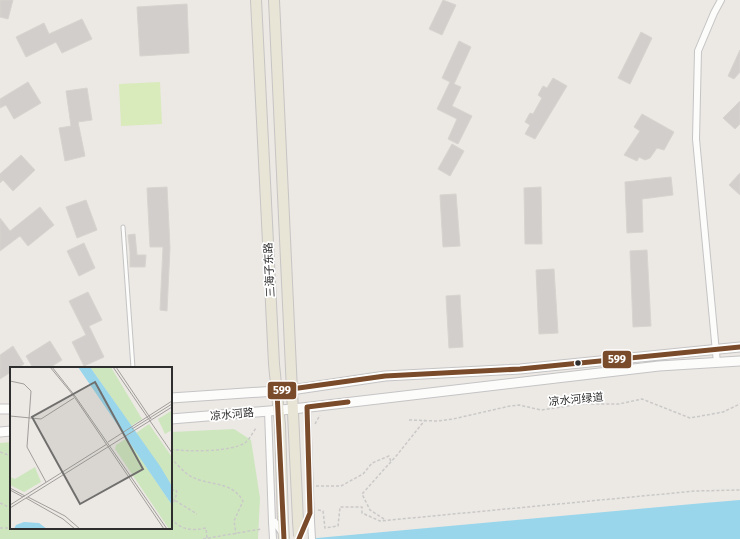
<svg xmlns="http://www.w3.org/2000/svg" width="740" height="539" font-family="'Fira Sans','Noto Sans SC',sans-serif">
	<rect width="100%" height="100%" fill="#ece8e4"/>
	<path fill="#cee6be" d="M234,429l17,11 9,58 -2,41h-258v-96l11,-1v86h160v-96z"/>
	<path fill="#d9eabb" d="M160,82l2,42 -41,2 -2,-42z"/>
	<path fill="#99d6ec" d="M740,500v39h-434l398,-36z"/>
	<path fill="#d1cecb" stroke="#d7d4d0" d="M0,0h13l-5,19 -8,-2z
		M443,0l13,5 -14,30 -13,-6z
		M187,4l2,49 -49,3 -3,-49z
		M82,19l10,20 -30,14 -6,-11 -30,15 -10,-20 28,-14 5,11z
		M641,32l11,6 -22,46 -12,-6z
		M459,41l12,6 -17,37 7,3 -9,19 20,10 -14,28 -10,-5 9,-20 -20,-10 13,-27 -8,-4z
		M740,50v22l-6,7 -6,-3z
		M553,78l14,8 -32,53 -10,-5 5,-9 -5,-3 5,-9 3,1 9,-16 -4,-3 5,-9 4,2z
		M28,82l13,21 -27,16 -8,-14 -6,3v-9z
		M87,88l5,32 -14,2 7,34 -20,5 -6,-33 12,-2 -5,-35z
		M740,101v23l-5,5 -12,-11z
		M642,114l32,18 -10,18 -7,-2 -7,10 -5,2 -6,-3 -2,4 -13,-6 16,-24 -6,-4z
		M452,144l12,7 -14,25 -12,-7z
		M21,155l14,15 -22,21 -10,-11 -3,3v-9z
		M740,173v22l-11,-10z
		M671,177l2,18 -31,4 1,33 -16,1 -2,-51z
		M167,187l3,61 -3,63 -7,-1 3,-63h-13l-3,-59z
		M541,187l1,57h-17l-1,-56z
		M456,194l4,52 -17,1 -3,-52z
		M86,200l11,30 -20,8 -11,-31z
		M40,207l14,18 -26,21 -8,-10 -20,15v-33l10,13z
		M135,234l2,21h9l-1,12h-15v-15l-2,-17z
		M84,243l11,25 -16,8 -12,-25z
		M647,250l4,76 -18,1 -3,-76z
		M554,269l4,64 -19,1 -3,-64z
		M88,292l14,28 -13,6 15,31 -20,9 -12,-24 14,-7 -17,-34z
		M460,295l3,52 -14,1 -3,-52z
		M50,341l12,19 -13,8h-16l-7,-12z
		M13,346l11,18 -7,4h-6v4l-11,7v-24z"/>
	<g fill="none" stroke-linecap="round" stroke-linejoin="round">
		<g stroke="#c5c4c5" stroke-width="5">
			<path id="lane" d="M123,227l10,141"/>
		</g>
		<g stroke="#c5c4c5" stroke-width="8">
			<path id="street" d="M717,363l-21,-224 2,-88 16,-38 7,-13
				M307,407l4,114
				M268,411l4,111"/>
		</g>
		<g stroke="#c5c4c5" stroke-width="11">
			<path id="secondary" d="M171,398l120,-8 94,-14 135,-7 220,-22
				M0,409h11
				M171,419l122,-10 366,-43 81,-5
				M0,432l11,-1"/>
		</g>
		<g stroke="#c6c5c4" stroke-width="12">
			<path id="primary" d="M256,0l18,364 6,61 3,97
				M274,0l24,521"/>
		</g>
		<path stroke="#c9c9c8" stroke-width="1.5" stroke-dasharray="3 2" stroke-linecap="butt" d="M409,420l28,1 16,-2 57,-13 9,-1 22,5 41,-6h37l23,-5 48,19 33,-6 17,-8
			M315,424l5,-9
			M171,449c17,3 59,3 74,-6 4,-3 8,-11 11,-15
			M0,452l11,4
			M171,458c6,6 13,15 21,19 18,9 40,4 51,24l-9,20 2,13
			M316,486h25l22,-12 9,-11 17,-7 2,6
			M171,490h5l1,3 -6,16
			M0,503l11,5
			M318,510l5,1 2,17 13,-2 2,-19h22v6l18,8 315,-30 45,-1
			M171,519c11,11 20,12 35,9l1,10
			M384,519l-14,-9 -8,-16 35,-39 28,-35
			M0,528h11
			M203,539l58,-10"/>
		<use href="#lane" stroke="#fcfcfb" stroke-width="3"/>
		<use href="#street" stroke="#fcfcfb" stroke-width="6"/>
		<use href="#secondary" stroke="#fcfcfb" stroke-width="9"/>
		<use href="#primary" stroke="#e8e4d6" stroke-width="10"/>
		<g stroke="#c5c4c5" stroke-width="8" stroke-linecap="butt">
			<path id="street-bridge" d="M311,521l1,18
				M272,522l1,17
				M275,522l7,11
				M300,533l6,-12"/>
		</g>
		<g stroke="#c6c5c4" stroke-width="12" stroke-linecap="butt">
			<path id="primary-bridge" d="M298,521l1,15
				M283,522l1,17"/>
		</g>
		<path stroke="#c9c9c8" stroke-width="1.5" stroke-dasharray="3 2" stroke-linecap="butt" d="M171,498l26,16"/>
		<use href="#street-bridge" stroke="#fcfcfb" stroke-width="6"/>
		<use href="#primary-bridge" stroke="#e8e4d6" stroke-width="10"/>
		<g stroke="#fff" stroke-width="8">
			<path id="bus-1" d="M284,539l-7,-148 108,-15 135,-7 220,-22
				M299,539l11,-26 -3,-106 41,-5"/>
		</g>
		<use href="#bus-1" stroke="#7a4b2a" stroke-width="5"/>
	</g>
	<circle fill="#2e2e2e" stroke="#fff" stroke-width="1.5" cx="578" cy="363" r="3.5"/>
	<g text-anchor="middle" stroke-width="3.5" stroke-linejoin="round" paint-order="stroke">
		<g font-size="11" fill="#2e2e2e" stroke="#fff">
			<text transform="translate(269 270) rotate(-93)" y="4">三海子东路</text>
			<text transform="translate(576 399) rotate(-5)" y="4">凉水河绿道</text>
			<text transform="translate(232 414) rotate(-5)" y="4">凉水河路</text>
		</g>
	</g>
	<g transform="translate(10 367)">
		<rect width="162" height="162" fill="#ece8e4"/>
		<path d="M80,0h21l31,52 -11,7zM161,44l1,19 -7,4 -7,-15zM139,57l23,33v29l-36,-53zM117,71l45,67v24h-3l-54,-80 1,-4zM25,100l6,15 -17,10 -14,-7v-8l5,2z" fill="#cee6be"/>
		<path d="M68,0h12l70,99 12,20v19zM14,155l15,1 8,6h-33l2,-4z" fill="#99d6ec"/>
		<path fill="none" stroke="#a09e9b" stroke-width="1" d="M40,0l23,28 91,134M42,0l23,29 92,133M103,0l59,86M106,0l35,52M0,14l14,3 7,7 -4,56 19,35M0,49l31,3 33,-21M122,62l40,-25M98,75l64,-41M0,121l15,8M0,123l13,7M18,130l37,19 15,13M16,131l37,21 12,10M0,138l97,-61M0,141l162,-101"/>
		<path fill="#706f6e" fill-opacity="0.15" stroke="#706f6e" stroke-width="2" d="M85,15l48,87 -63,35 -48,-87z"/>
		<rect width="162" height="162" fill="none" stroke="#2e2e2e" stroke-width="2"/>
	</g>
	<g stroke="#fff" stroke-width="1.5">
		<rect x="602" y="350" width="30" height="19" rx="4" fill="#7a4b2a"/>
		<rect x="267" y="381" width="30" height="19" rx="4" fill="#7a4b2a"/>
	</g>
	<g font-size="11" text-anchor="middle" font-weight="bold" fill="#fff">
		<text x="617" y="363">599</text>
		<text x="282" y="394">599</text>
	</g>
</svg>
